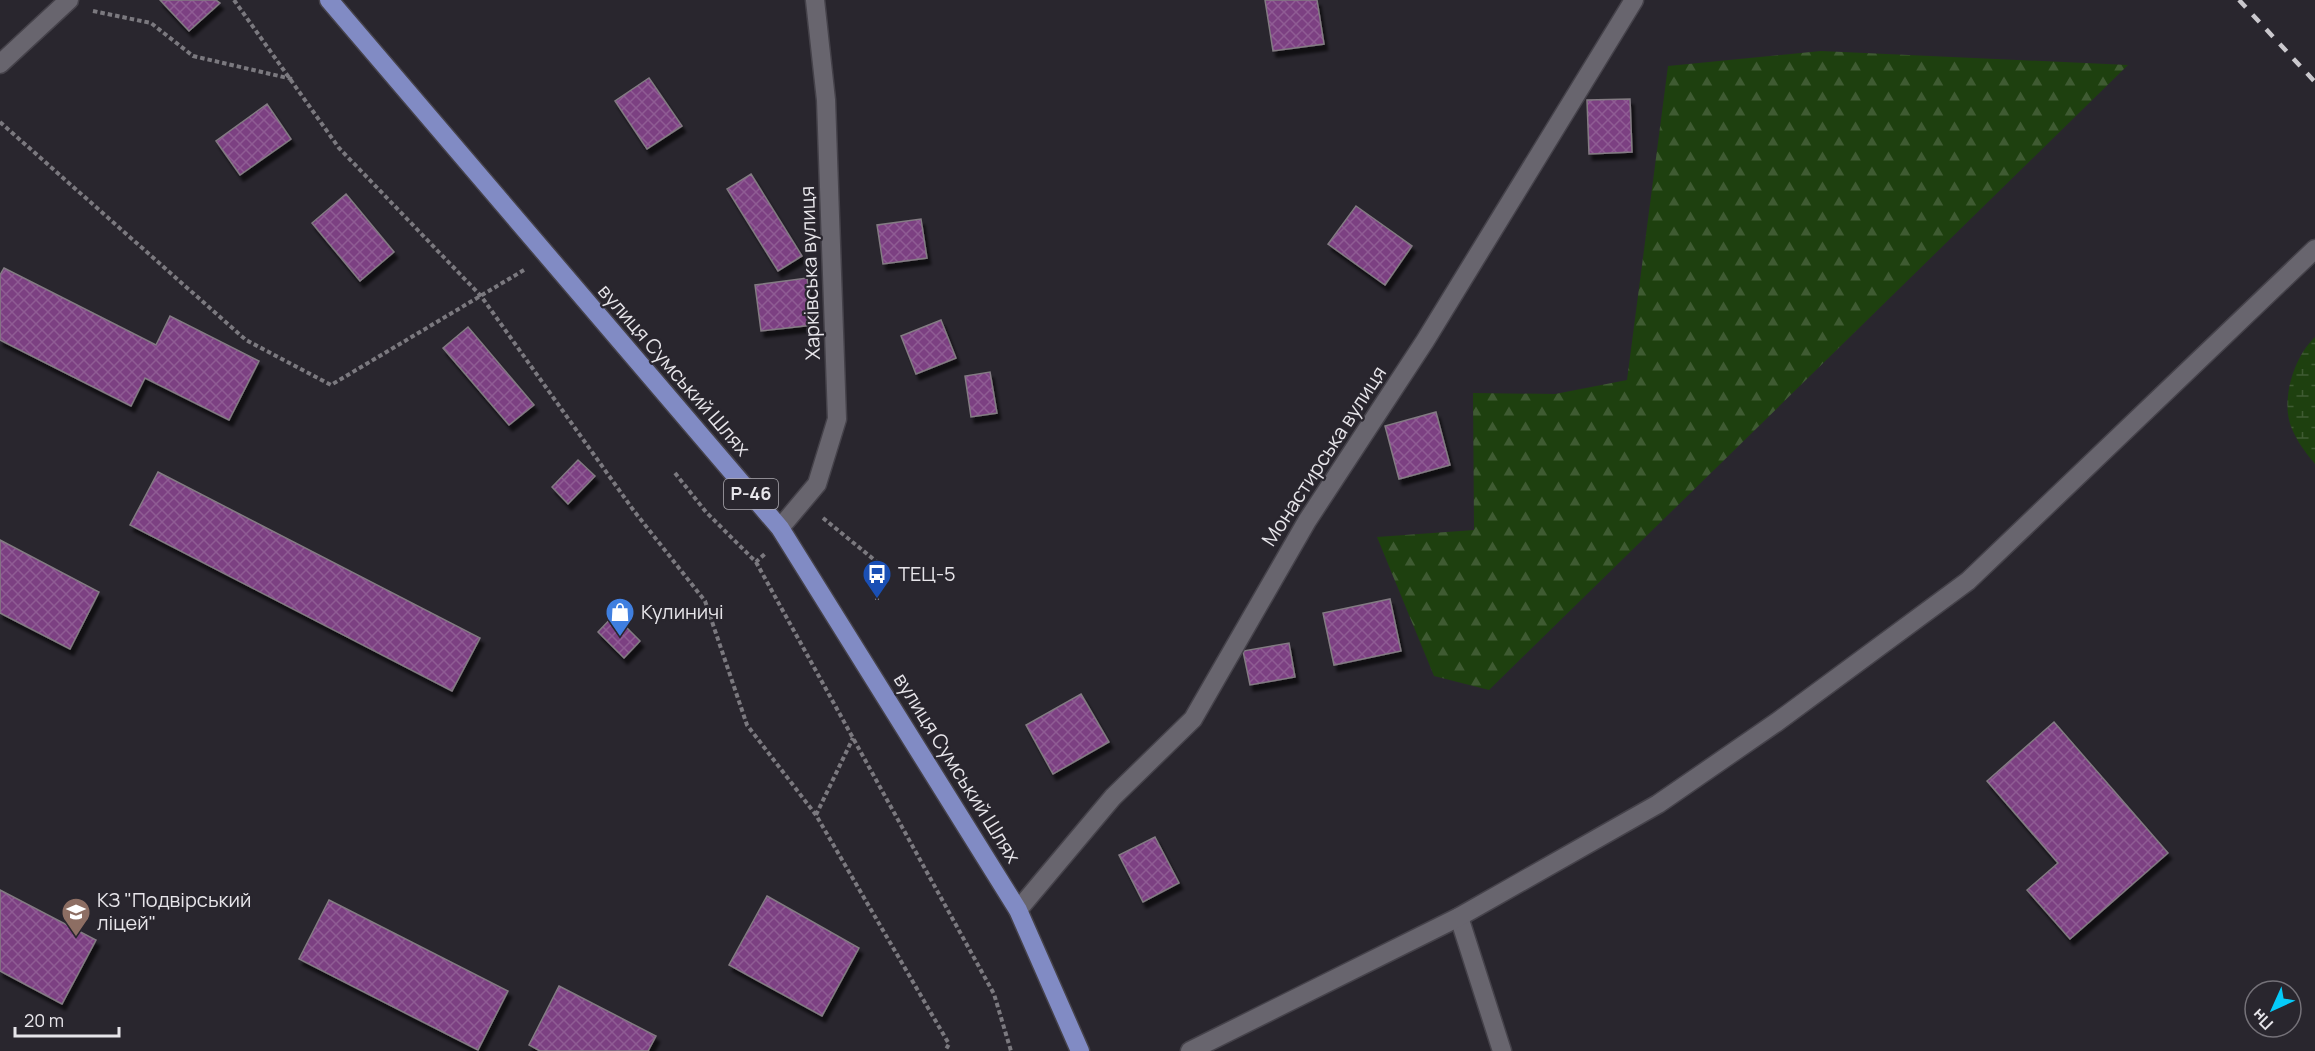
<svg xmlns="http://www.w3.org/2000/svg" width="2315" height="1051" font-family="Manrope,sans-serif">
	<defs>
		<pattern id="forest-firs" width="22" height="20" patternUnits="userSpaceOnUse" patternTransform="scale(1.5)"><rect width="22" height="20" fill="#1e400f"/><path d="M5 1l3.5 6h-7zM16 11l3.5 6h-7z" fill="#3f5b32"/></pattern>
		<pattern id="wetland-marsh" width="20" height="14" patternUnits="userSpaceOnUse" patternTransform="scale(1.5)"><rect width="20" height="14" fill="#1e400f"/><path d="M1 5h8M5 5V1M11 12h8M15 12V8" fill="none" stroke="#3f5b32"/></pattern>
		<pattern id="building-cross-hatch" width="8" height="8" patternUnits="userSpaceOnUse" patternTransform="scale(1.5)"><rect width="8" height="8" fill="#7c4182"/><path d="M0 0l8 8M0 8l8-8" fill="none" stroke="#8f5c94"/></pattern>
		<filter id="shadow"><feDropShadow dx="3.5" dy="6" stdDeviation="1.5" flood-color="#0009"/></filter>
	</defs>
	<rect width="100%" height="100%" fill="#29262e"/>
	<path fill="url(#forest-firs)" d="M1821,51l307,14 -639,625 -55,-14 -57,-139 97,-7 -1,-137 82,1 72,-14 41,-314z"/>
	<path fill="url(#wetland-marsh)" d="M2315,337v127c-11,-13 -22,-28 -26,-44 -6,-27 6,-64 26,-83z"/>
	<path fill="url(#building-cross-hatch)" stroke="#837b83" stroke-width="1.5" filter="url(#shadow)" d="M160,0h56l4,3 -31,28z
		M1265,0h52l7,44 -51,7z
		M649,78l33,48 -35,23 -32,-48z
		M1630,99l2,53 -43,2 -2,-54z
		M267,104l24,35 -51,36 -24,-34z
		M751,174l51,82 -24,15 -51,-82z
		M346,194l48,58 -34,29 -48,-58z
		M1356,206l56,40 -27,39 -57,-41z
		M921,219l6,39 -44,6 -6,-39z
		M4,268l152,77 14,-29 89,45 -30,59 -84,-42 -14,28 -131,-66v-65z
		M807,278l6,47 -52,6 -6,-46z
		M941,320l15,38 -40,16 -15,-38z
		M468,327l66,78 -25,20 -66,-77z
		M990,372l7,41 -26,4 -6,-41z
		M1436,412l14,53 -51,14 -14,-53z
		M578,460l17,16 -27,28 -16,-17z
		M158,472l322,166 -28,53 -322,-166z
		M0,540l99,52 -29,57 -70,-36z
		M1390,599l11,52 -67,14 -11,-52z
		M614,615l26,26 -16,17 -26,-26z
		M1289,643l6,34 -45,8 -7,-34z
		M1081,694l28,48 -56,32 -27,-49z
		M2054,722l114,131 -98,86 -43,-49 31,-27 -71,-82z
		M1155,837l24,46 -36,19 -24,-47z
		M0,890l96,50 -34,64 -62,-33z
		M767,896l92,52 -37,68 -93,-51z
		M329,900l179,91 -30,59 -179,-91z
		M559,986l97,50 -8,15h-108l-11,-6z"/>
	<g fill="none" stroke-linecap="round" stroke-linejoin="round">
		<g stroke="#45424a" stroke-width="21">
			<path id="lane" d="M1459,917l43,134"/>
		</g>
		<g stroke="#45424a" stroke-width="21">
			<path id="street" d="M0,64l69,-64
				M780,528l37,-44 20,-65 -11,-319 -11,-100
				M1018,910l95,-113 80,-78 114,-198 118,-180 209,-341
				M1190,1051l269,-134 199,-113 119,-82 191,-141 347,-332"/>
		</g>
		<g stroke="#45424a" stroke-width="21">
			<path id="primary" d="M329,0l451,528 238,382 62,141"/>
		</g>
		<path stroke="#7b797f" stroke-width="4" stroke-dasharray="4.5 3" stroke-linecap="butt" d="M234,0l105,148 142,148 153,215 71,90 42,124 69,90 133,229 -4,7
			M93,11l58,12 42,33 99,23
			M0,122l246,218 85,45 193,-115
			M675,473l31,39 50,50 10,-9
			M823,518l54,44v38
			M756,562l238,432 17,57
			M816,815l37,-77"/>
		<use href="#lane" stroke="#68656e" stroke-width="18"/>
		<use href="#street" stroke="#68656e" stroke-width="18"/>
		<use href="#primary" stroke="#818bc4" stroke-width="18"/>
		<path stroke="#cac8cd" stroke-width="4.5" stroke-dasharray="10 10" stroke-linecap="butt" d="M2239,0l76,82"/>
	</g>
	<defs>
		<g id="bus-pin" transform="scale(1.5)"><path d="M0 17L-7.5 6A9.5 9.5 0 1 1 7.5 6Z" fill="#1a4fb4" stroke="#29262e"/><path d="M-5-6H5V4H4V6H2V4H-2V6H-4V4H-5ZM-3.5-4V0h7V-4ZM-3.5 1.2v1.5H-2V1.2ZM2 1.2v1.5H3.5V1.2Z" fill="#fff"/></g>
		<g id="shop-pin" transform="scale(1.5)"><path d="M0 17L-7.5 6A9.5 9.5 0 1 1 7.5 6Z" fill="#3f7fe0" stroke="#29262e"/><path d="M-5-2.5h2.3a2.7 3.5 0 0 1 5.4 0H5L5.5 6h-11ZM-1.5-2.5h3a1.5 2.3 0 0 0-3 0Z" fill="#fff"/></g>
		<g id="school-pin" transform="scale(1.5)"><path d="M0 17L-7.5 6A9.5 9.5 0 1 1 7.5 6Z" fill="#8d6e63" stroke="#29262e"/><path d="M0-5L7-2L0 1L-7-2ZM-4 1L0 2.5L4 1V4Q0 6-4 4Z" fill="#fff"/></g>
	</defs>
	<g fill-rule="evenodd">
		<use href="#bus-pin" x="877" y="574"/>
		<use href="#shop-pin" x="620" y="612"/>
		<use href="#school-pin" x="76" y="912"/>
	</g>
	<g text-anchor="middle" stroke-width="4.5" stroke-linejoin="round" paint-order="stroke">
		<rect fill="#29262e" stroke="#aeacb2" stroke-width="1.5" x="724" y="479" width="54" height="30" rx="4.5"/>
		<g font-size="18" font-weight="bold" fill="#e7e5ea">
			<text x="751" y="500">Р-46</text>
		</g>
		<g font-size="20" fill="#e7e5ea" stroke="#29262e">
			<text transform="translate(810 273) rotate(-92)" y="7">Харківська вулиця</text>
			<text transform="translate(674 370) rotate(49)" y="7">вулиця Сумський Шлях</text>
			<text transform="translate(1324 456) rotate(-57)" y="7">Монастирська вулиця</text>
			<text transform="translate(957 768) rotate(58)" y="7">вулиця Сумський Шлях</text>
		</g>
		<g font-size="20" fill="#e7e5ea" stroke="#29262e" text-anchor="start">
			<text x="898" y="581">ТЕЦ-5</text>
			<text x="641" y="619">Кулиничі</text>
			<text x="97" y="907">КЗ "Подвірський<tspan x="97" dy="23">ліцей"</tspan></text>
		</g>
	</g>
	<g transform="translate(2273 1009) rotate(225)"><circle r="28" fill="#29262e" stroke="#757279" stroke-width="1.5"/>
	<path d="M0-4.5L10 22L0 15L-10 22Z" fill="#05cbf9"/>
	<text y="-9" font-size="16" font-weight="bold" text-anchor="middle" fill="#e7e5ea">Пн</text>
	</g>
	<path d="M15 1027v9h104v-9" fill="none" stroke="#e7e5ea" stroke-width="3"/>
	<text x="24" y="1027" font-size="18" fill="#e7e5ea" stroke="#29262e" stroke-width="4.5" paint-order="stroke">20 m</text>
</svg>
